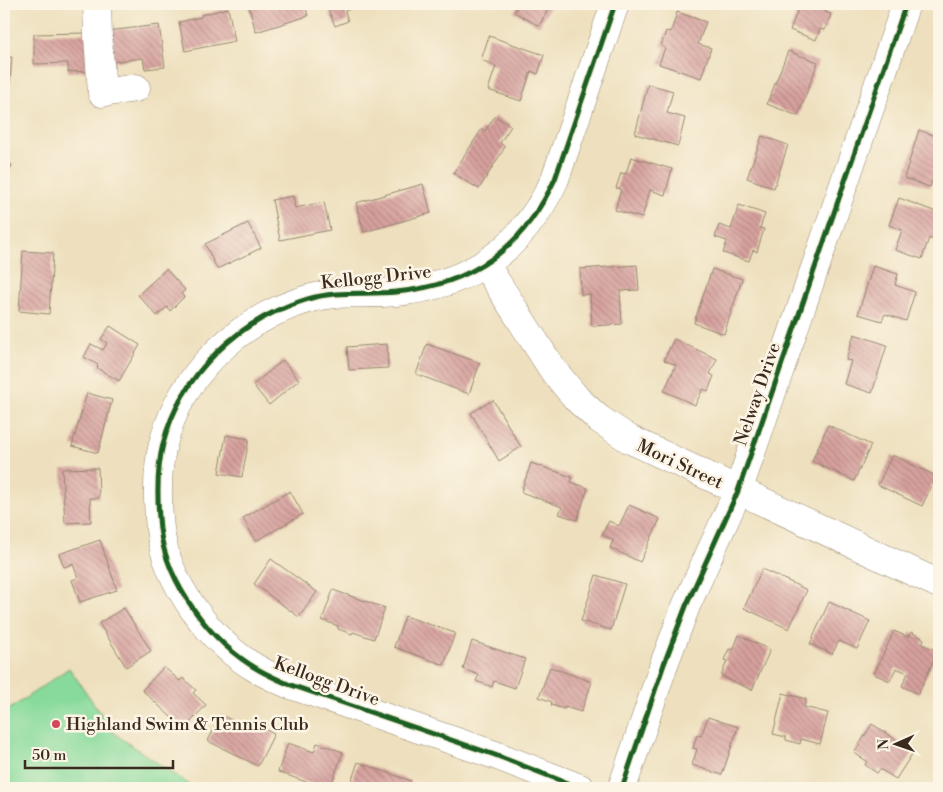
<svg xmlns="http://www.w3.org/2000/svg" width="943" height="792" font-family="'Libre Bodoni',serif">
	<defs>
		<pattern id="building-back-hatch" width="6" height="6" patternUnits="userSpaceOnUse" patternTransform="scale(1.25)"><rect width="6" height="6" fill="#d7a19e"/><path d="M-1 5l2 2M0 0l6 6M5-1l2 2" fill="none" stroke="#b08380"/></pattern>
	</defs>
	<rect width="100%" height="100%" fill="#fcf5e5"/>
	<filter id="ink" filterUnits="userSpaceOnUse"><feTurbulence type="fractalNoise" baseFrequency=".02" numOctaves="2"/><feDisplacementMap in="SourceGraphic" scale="10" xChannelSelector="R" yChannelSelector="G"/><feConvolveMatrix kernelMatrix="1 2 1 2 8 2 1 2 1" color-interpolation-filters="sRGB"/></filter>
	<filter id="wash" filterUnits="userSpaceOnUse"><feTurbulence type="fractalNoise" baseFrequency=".0096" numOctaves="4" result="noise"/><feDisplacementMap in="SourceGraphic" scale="20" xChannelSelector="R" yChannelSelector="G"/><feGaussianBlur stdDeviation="1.12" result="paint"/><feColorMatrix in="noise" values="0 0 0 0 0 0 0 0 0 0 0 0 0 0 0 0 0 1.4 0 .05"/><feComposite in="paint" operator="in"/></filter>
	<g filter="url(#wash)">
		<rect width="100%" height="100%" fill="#eee0be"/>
		<path fill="#87da9b" stroke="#61825c" d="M69,668l46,66 79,54h-190v-75z"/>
		<g id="blocks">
			<path fill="url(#building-back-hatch)" d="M248,4h57l3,12 -52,16z
				M326,4h37l-18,7 3,10 -13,5z
				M519,4h32l-12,22 -25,-14z
				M800,4h28l-3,8 6,2 -6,16 -5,-1 -4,11 -26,-10z
				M228,8l7,33 -50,10 -6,-29 22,-5v-2z
				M677,12l29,10 -8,22 13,4 -10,30 -42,-14 6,-16 -4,-2 5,-15 5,1z
				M159,25l6,42 -20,2 -2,-11 -32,4 -4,-31z
				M89,33l1,38 -22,1v-9l-34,1v-30z
				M489,36l55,19 -6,19 -7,-3 -10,30 -33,-11 8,-24 -15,-6z
				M788,51l30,11 -20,54 -31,-12z
				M4,57h8l-2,25h-6z
				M648,84l25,7 -6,22 18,5 -7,28 -43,-12z
				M495,116l16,10 -11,17 5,4 -26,42 -26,-16 29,-44 3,2z
				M919,130l20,7v43l-6,-2 -3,9 -26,-9z
				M762,136l26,9 -14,43 -27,-10z
				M631,157l41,12 -7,26 -15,-5 -8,28 -27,-8 6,-21 -5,-1 5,-15 5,1z
				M4,160l8,5 -8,16z
				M423,184l8,29 -67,19 -8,-29z
				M293,196l2,12 29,-6 6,28 -50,10 -8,-40z
				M899,198l40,15 -1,29 -9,-4 -7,21 -27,-9 7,-20 -13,-5z
				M739,205l26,9 -5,14 4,1 -7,23 -4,-2 -4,11 -26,-8 4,-12 -12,-4 4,-12 12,4z
				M248,223l13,25 -44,21 -12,-25z
				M23,251l30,2 -4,61 -30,-3z
				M637,265l2,25 -19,1 2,33 -30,2 -2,-32 -9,1 -1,-26z
				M873,266l25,8 -3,11 20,7 -9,29 -21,-7 -3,7 -24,-7z
				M166,269l19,21 -4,4 3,3 -14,14 -3,-4 -10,9 -19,-21z
				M712,269l30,10 -18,55 -30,-11z
				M110,326l30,19 -21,36 -22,-13 1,-3 -14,-8 7,-13 12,6 4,-7 -6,-4z
				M854,334l33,11 -15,48 -28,-9 7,-23 -5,-1z
				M674,339l43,20 -7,15 4,2 -6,15 -5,-2 -8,16 -31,-14 12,-26 -12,-5z
				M387,344l1,24 -39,2 -2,-23z
				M427,344l53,19 -11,31 -53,-20z
				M283,360l16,20 -30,25 -16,-20z
				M87,393l25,7 -14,53 -26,-7z
				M493,400l28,47 -22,14 -28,-48z
				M828,425l43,20 -17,36 -42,-20z
				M226,435l23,4 -7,38 -23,-4z
				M892,455l44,21 -14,30 -44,-21z
				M531,463l41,14 -1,5 17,6 -11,32 -18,-6 3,-7 -41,-15z
				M98,468l1,30h-9l1,24 -26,1 -3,-54z
				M290,491l13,23 -47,27 -13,-23z
				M629,505l31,14 -20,43 -30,-14 3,-8 -11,-5 7,-14 10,5z
				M100,540l17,50 -37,12 -8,-22 6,-2 -5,-14 -9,3 -5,-13z
				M271,559l46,33 -18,25 -45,-33z
				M762,569l45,21 -18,39 -45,-21z
				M596,575l29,9 -14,46 -30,-9z
				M333,590l52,18 -11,31 -21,-7 -1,2 -14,-5v-3l-16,-6z
				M829,602l41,19 -13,28 -18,-8 -7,13 -22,-10z
				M124,608l27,43 -25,16 -27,-44z
				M405,616l50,17 -11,32 -50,-18z
				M894,631l14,6 3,-5 13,7 -2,5 16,7 -20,43 -16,-8 6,-13 -12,-5 -6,13 -16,-7z
				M739,635l31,15 -18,40 -31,-14 6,-15 -3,-1 5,-11 4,1z
				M472,641l53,18 -10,29 -21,-7 -2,6 -16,-6 3,-6 -16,-6z
				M164,667l16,14 3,-3 13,12 -3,3 13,12 -22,24 -42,-39z
				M550,667l42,15 -11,30 -16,-5 -1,2 -13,-4 1,-3 -13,-5z
				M783,693l23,6 -2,8 24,6 -8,31 -19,-5 -1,5 -14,-4v-3l-13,-3z
				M221,715l25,12 3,-6 25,13 -16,32 -50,-25z
				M708,717l30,10 -16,48 -30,-10 5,-16 -4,-1 4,-13 4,1z
				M872,724l42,27 -18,28 -16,-10 -3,4 -12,-8 2,-4 -13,-8z
				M288,743l26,9 3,-9 26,9 -13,36h-7l-45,-16z
				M358,762l53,19 -3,7h-59z"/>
		</g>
	</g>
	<g filter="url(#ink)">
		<use href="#blocks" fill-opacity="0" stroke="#94856e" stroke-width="1"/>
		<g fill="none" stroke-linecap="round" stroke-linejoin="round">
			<g stroke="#94856e" stroke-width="29">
				<path id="minor" d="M97,4l1,33 4,56 34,-5
					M485,264l68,106 24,29 22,20 30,20 310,145
					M580,788l-85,-33 -207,-71c-9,-4 -20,-9 -29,-14 -48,-27 -92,-86 -99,-141 -3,-29 -4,-57 3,-85 18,-70 76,-125 145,-145 29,-9 58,-4 88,-7 76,-7 127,-44 159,-113l60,-175
					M622,788l42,-124 22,-58 52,-115 168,-487"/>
			</g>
			<use href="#minor" stroke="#fff" stroke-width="28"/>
			<g stroke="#fcf5e5" stroke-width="8">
				<path id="cycleway" d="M580,788l-85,-33 -207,-71c-9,-4 -20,-9 -29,-14 -48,-27 -92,-86 -99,-141 -3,-29 -4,-57 3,-85 18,-70 76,-125 145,-145 29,-9 58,-4 88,-7 76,-7 127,-44 159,-113l60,-175
					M622,788l42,-124 22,-58 52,-115 168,-487"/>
			</g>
			<use href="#cycleway" stroke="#1b5e20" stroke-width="5"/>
		</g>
	</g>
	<circle fill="#d1495b" stroke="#fcf5e5" stroke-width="2" cx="56" cy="724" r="5"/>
	<g text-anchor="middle" stroke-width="5" stroke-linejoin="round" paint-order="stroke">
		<g font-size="18" fill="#3b2a1e" stroke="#fcf5e5">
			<text transform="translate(376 277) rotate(-6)" y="6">Kellogg Drive</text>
			<text transform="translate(757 394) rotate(-71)" y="6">Nelway Drive</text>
			<text transform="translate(680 464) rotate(25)" y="6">Mori Street</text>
			<text transform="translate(327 681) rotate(20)" y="6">Kellogg Drive</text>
		</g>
		<g font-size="18" fill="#3b2a1e" stroke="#fcf5e5" text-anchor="start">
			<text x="66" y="730">Highland Swim &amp; Tennis Club</text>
		</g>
	</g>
	<rect width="943" height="792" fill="none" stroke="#fcf5e5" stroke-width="20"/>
	<g transform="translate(896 744) rotate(268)" stroke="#fcf5e5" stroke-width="4" paint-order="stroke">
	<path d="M0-4L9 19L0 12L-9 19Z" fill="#3b2a1e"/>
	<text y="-8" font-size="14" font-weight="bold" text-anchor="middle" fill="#3b2a1e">N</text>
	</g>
	<path d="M25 760v8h148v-8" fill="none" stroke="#3b2a1e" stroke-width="2.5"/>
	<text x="32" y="760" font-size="15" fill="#3b2a1e" stroke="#fcf5e5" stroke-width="4" paint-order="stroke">50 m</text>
</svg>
